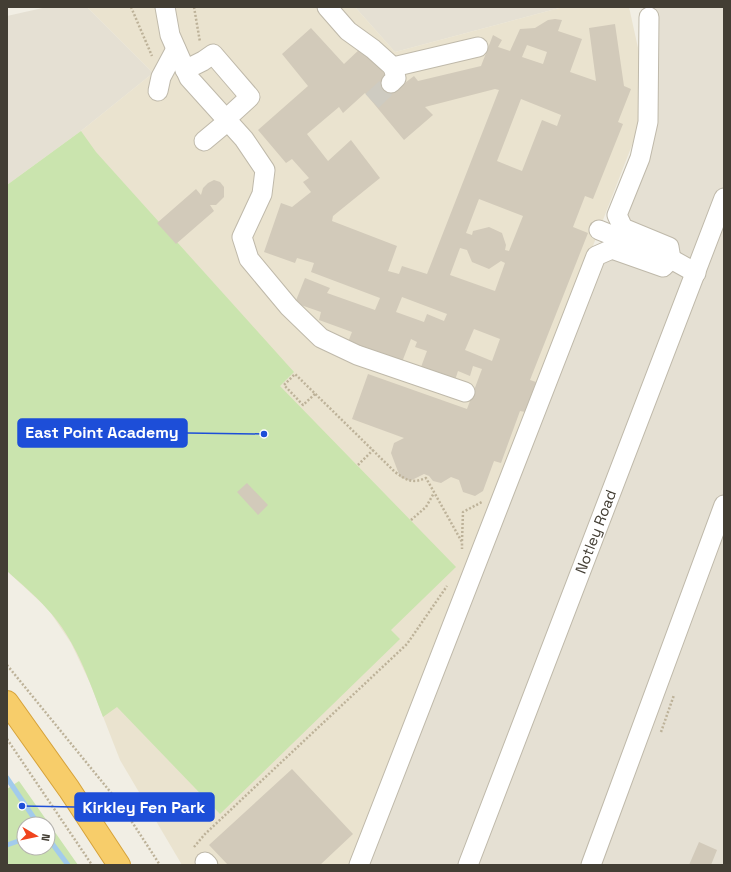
<svg xmlns="http://www.w3.org/2000/svg" width="731" height="872" font-family="'Space Grotesk',sans-serif">
	<rect width="100%" height="100%" fill="#f1eee4"/>
	<path fill="#e5e0d3" d="M47,7h40l66,66 -72,58 -74,54v-169z
		M355,7h208l-168,45z
		M651,7h73v858h-355l231,-601 57,-189z"/>
	<path fill="#eae3cf" d="M87,7h268l40,45 168,-45h66l11,50 2,50 -8,33 -281,725h-171l-62,-105 -30,-77 -19,-40 -23,-34 -41,-38v-386l74,-54 72,-58z"/>
	<path fill="#cae4ae" fill-rule="evenodd" d="M81,131l15,21 198,220 -14,14 176,181 -65,63 9,9 -180,175 -103,-107 -14,10c-14,-37 -28,-79 -56,-108 -12,-14 -27,-26 -40,-38v-386z
		M19,781l59,84h-71v-76zM24,824h24v24h-24z"/>
	<g fill="none" stroke-linecap="round" stroke-linejoin="round">
		<path stroke="#a2cbec" stroke-width="5" d="M7,778l31,46
			M48,838l20,27
			M7,845l17,-6"/>
	</g>
	<path fill="#d2caba" fill-rule="evenodd" d="M555,19l7,1 -4,11 24,8 -12,33 26,9 -7,-53 26,-4 9,62 7,3 -13,33 5,2 -30,75 -8,-3 -12,31 15,6 -58,147 6,2 -11,30 -5,-1 -19,52 -7,-2 -11,30 -8,5 -12,-4 -4,-12 -8,-3 -10,6 -8,-2 -4,-5 -5,-2 -14,7 -10,-4 -9,-24 3,-10 10,-5 -52,-19 16,-45 99,35 15,-40 -9,-3 -3,10 -12,-5 -3,9 -34,-13 6,-16 -12,-4 2,-5 -6,-3 -9,23 -54,-20 4,-10 -33,-12 2,-8 -26,-9 10,-25 25,10 -3,5 48,17 5,-12 -69,-26 3,-9 -17,-5 -2,5 -31,-11 17,-49 11,4 19,-15 -8,-10 6,-4 -17,-19 -6,4 -28,-33 50,-44 -26,-32 29,-26 33,36 18,-17 35,42 17,-13 4,5 63,-15 12,-31 9,5 -4,7 12,4 10,-22 15,-1 13,-8zM527,45l20,7 -4,12 -21,-7zM495,89l4,1 -72,184 -25,-8 -3,8 -11,-3 9,-25 -65,-25 1,-5 47,-38 -29,-38 -23,21 -21,-27 32,-27 4,6 22,-20 39,47 29,-25 -8,-8zM521,99l40,16 -4,11 -15,-6 -20,51 -25,-10zM479,199l44,17 -14,35 -4,-1 1,-5 -4,-12 -13,-6 -16,4 -1,4 -6,-2zM460,248l7,2 5,12 17,7 12,-8 4,2 -10,28 -45,-16zM402,297l45,17 -3,7 -17,-7 -3,8 -28,-10zM474,329l26,10 -8,22 -27,-11z
		M214,180l6,2 4,5v10l-8,8h-6l4,6 -38,33 -19,-21 39,-34 5,6 2,-7 5,-5z
		M247,483l21,22 -10,10 -21,-23z
		M292,769l61,65 -33,31h-92l-19,-20z
		M699,842l18,8 -6,15h-22z"/>
	<g fill="none" stroke-linecap="round" stroke-linejoin="round">
		<path stroke="#cecbc1" stroke-width="19" stroke-dasharray="19 10" stroke-linecap="butt" d="M372,101l19,-18"/>
		<g stroke="#bfb9aa" stroke-width="21">
			<g id="minor">
				<path d="M165,7l5,28 19,43 55,61 21,31 -3,24 -20,43 7,22 40,48 32,31 36,17 108,37"/>
				<path d="M327,7l21,24 25,18 20,18 85,-20"/>
				<path d="M185,70l18,-9 10,-7 37,43 -24,22"/>
				<path d="M391,83l5,-5 -3,-11"/>
				<path d="M158,91l3,-14 15,-28"/>
				<path d="M204,141l24,-20"/>
				<path d="M599,230l72,29 25,14"/>
				<path d="M205,862l3,3"/>
				<path d="M359,865l237,-609 16,-7 51,18 8,-8 -2,-12 -46,-19 -6,-13 23,-57 8,-36 1,-105"/>
				<path id="s1" d="M468,865l256,-667"/>
				<path d="M591,865l133,-360"/>
			</g>
		</g>
		<g stroke="#d6a23a" stroke-width="24">
			<path id="highway" d="M7,702l62,87 50,76"/>
		</g>
		<path stroke="#bdb299" stroke-width="2.5" stroke-dasharray="2 2" stroke-linecap="butt" d="M131,7l21,49
			M194,7l6,35
			M315,394l-12,11 -19,-20 11,-11 100,98c11,8 17,12 31,6l36,64v7
			M358,465l15,-15
			M411,520l15,-13 8,-14
			M462,541l1,-29 19,-10
			M7,665l114,140 39,60
			M661,732l13,-37
			M7,739l85,126
			M194,847l11,-13 202,-190 40,-58"/>
		<use href="#minor" stroke="#fff" stroke-width="19"/>
		<use href="#highway" stroke="#f7cd6a" stroke-width="22"/>
	</g>
	<g text-anchor="middle" stroke-width="3.5" stroke-linejoin="round" paint-order="stroke">
		<g font-size="15" fill="#433e34" stroke="#fff">
			<text dy="5" stroke="none"><textPath href="#s1" startOffset="357">Notley Road</textPath></text>
		</g>
	</g>
	<path fill="none" stroke="#1d4ed8" stroke-width="1.5" d="M264 434L187 433M22 806L75 807"/>
	<g fill="#1d4ed8" stroke="#fff" stroke-width="1.5">
		<circle cx="264" cy="434" r="4"/>
		<circle cx="22" cy="806" r="4"/>
	</g>
	<g fill="#1d4ed8" stroke="#1d4ed8" stroke-width="1.5">
		<rect x="18" y="419" width="169" height="28" rx="4"/>
		<rect x="75" y="793" width="139" height="28" rx="4"/>
	</g>
	<g font-size="16" text-anchor="middle" font-weight="bold" fill="#fff">
		<text x="102" y="438">East Point Academy</text>
		<text x="144" y="813">Kirkley Fen Park</text>
	</g>
	<rect width="731" height="872" fill="none" stroke="#433e34" stroke-width="16"/>
	<g transform="translate(36 836) rotate(99)"><circle r="19" fill="#ffffff" stroke="#b4b2ae"/>
	<path d="M0-3L7 15L0 10L-7 15Z" fill="#f0441d"/>
	<text y="-6" font-size="11" font-weight="bold" text-anchor="middle" fill="#433e34">N</text>
	</g>
</svg>
